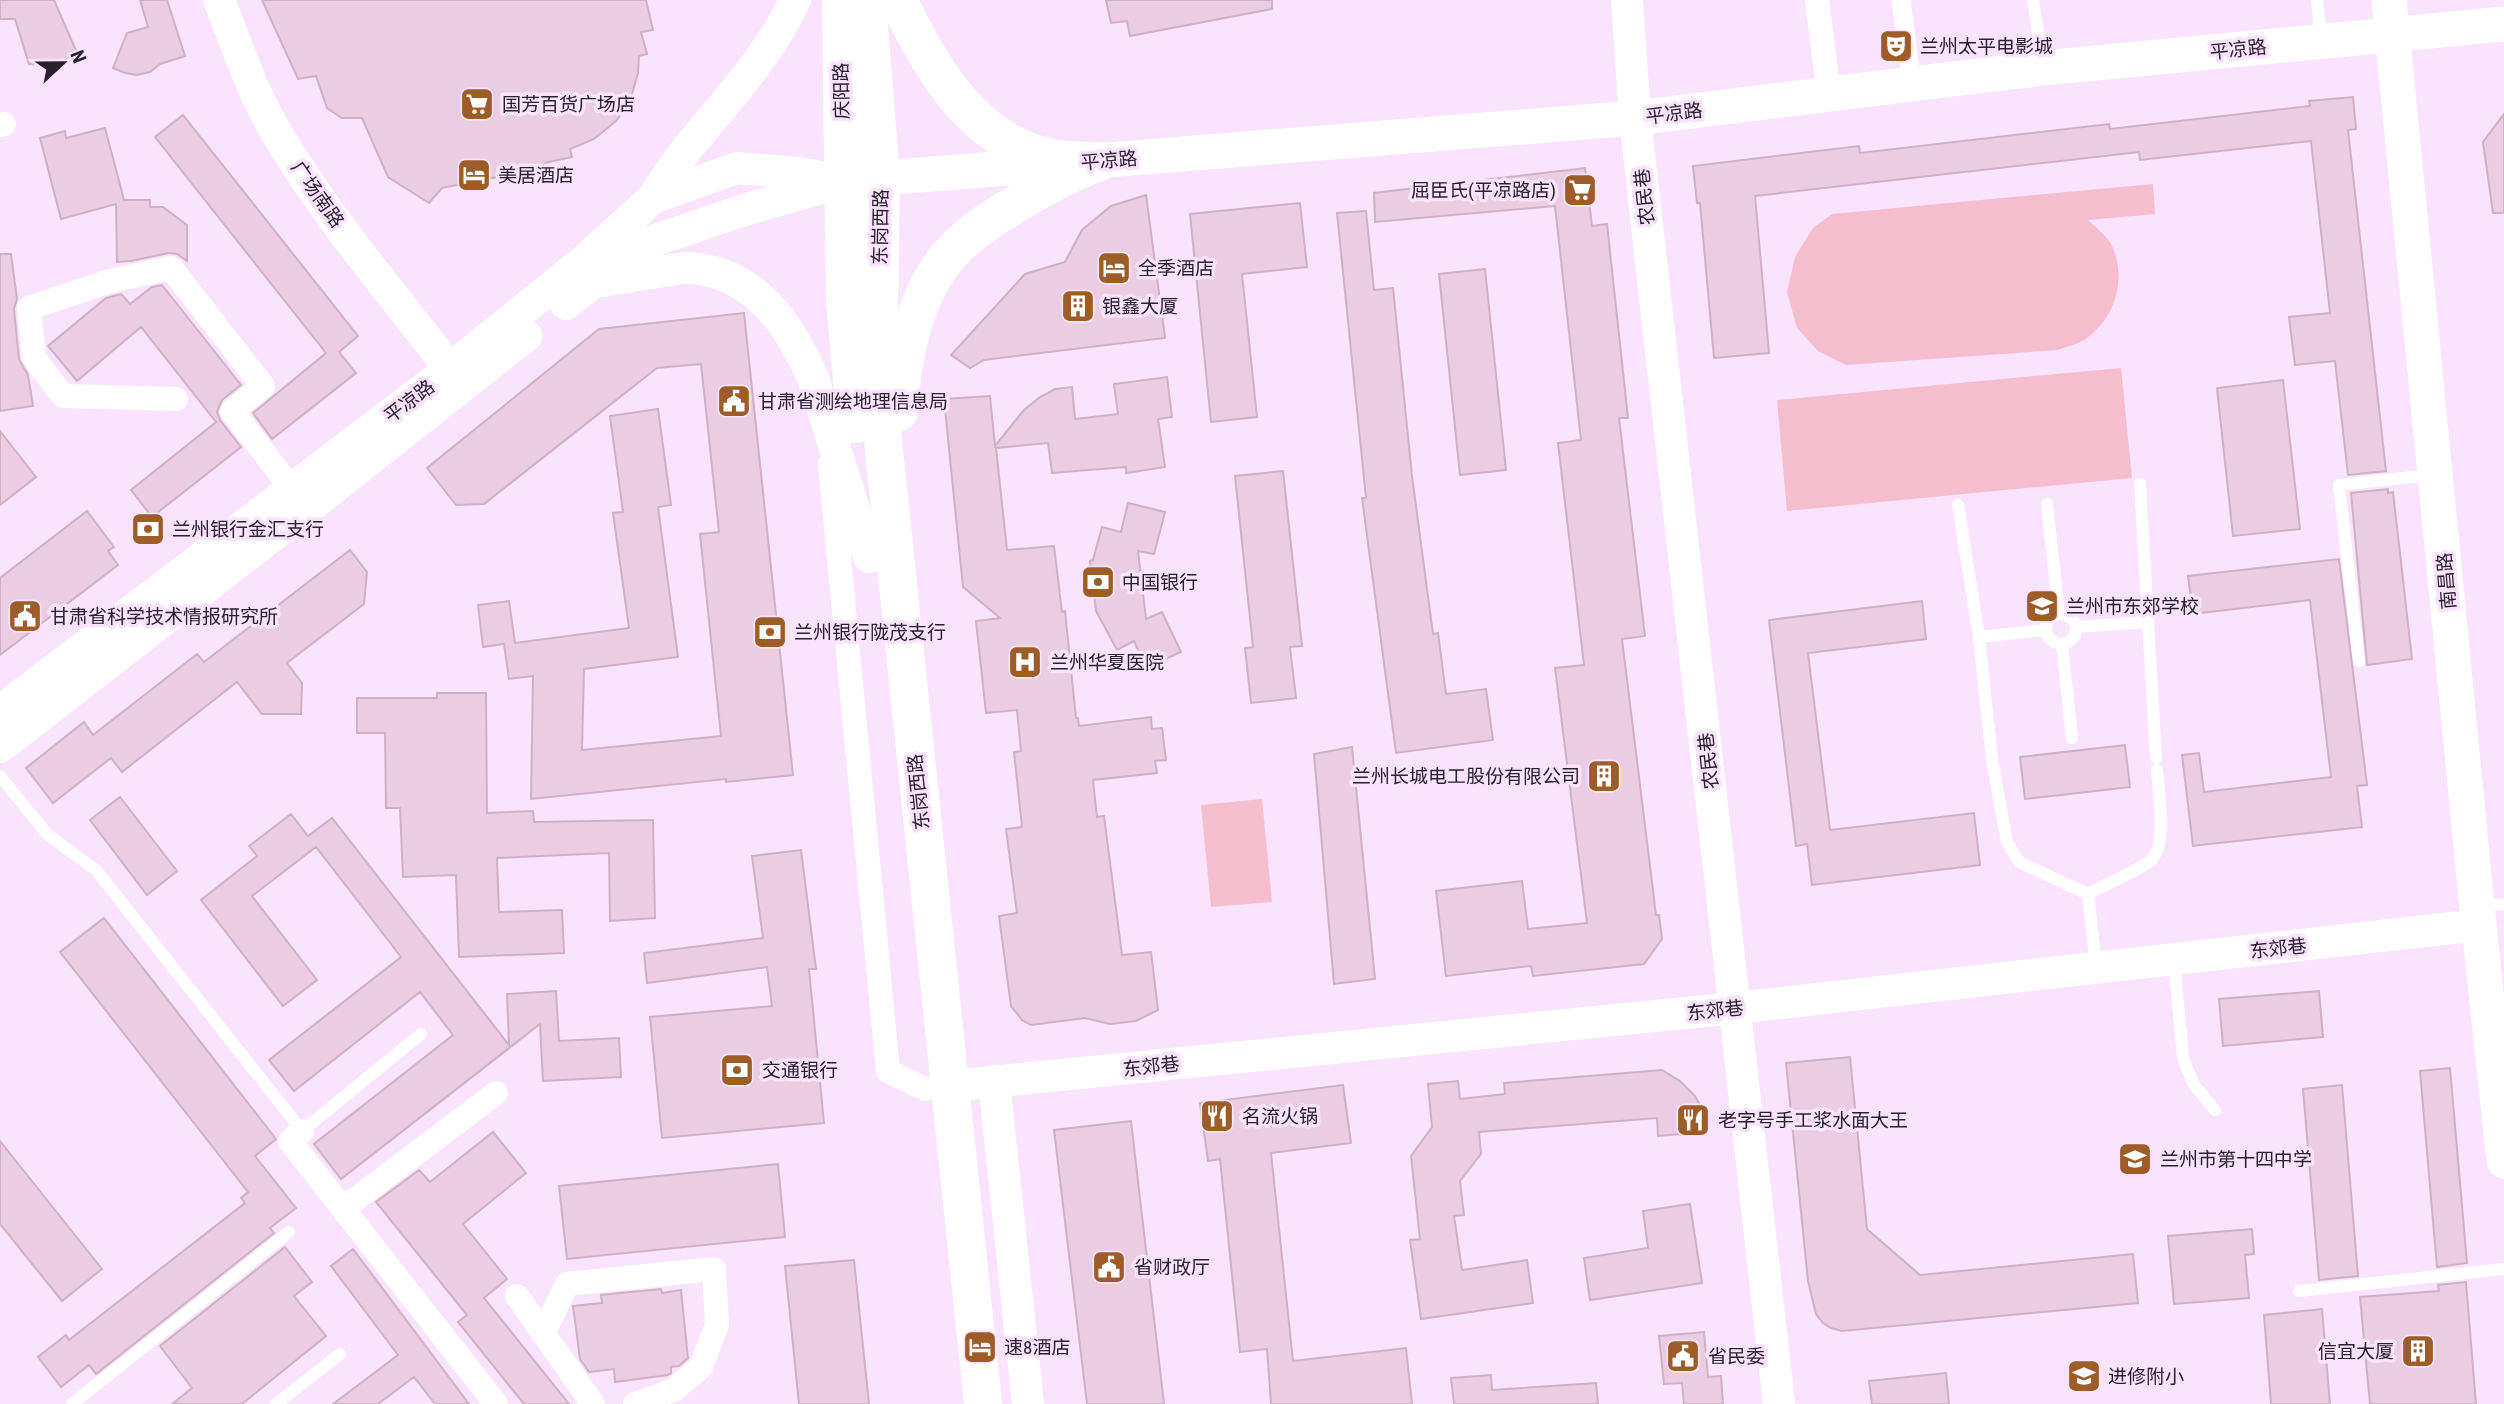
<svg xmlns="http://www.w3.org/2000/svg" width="2504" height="1404" font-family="'Roboto Condensed','Noto Sans SC',sans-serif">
	<rect width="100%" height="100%" fill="#f9e3fe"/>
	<path fill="#f6bdce" d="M2153,184l2,30 -67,6c7,7 18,15 23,24 16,31 6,72 -23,93 -8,7 -21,9 -30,13l-212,15 -28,-14 -21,-23 -10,-36 8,-35 18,-29 19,-14z
		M2121,368l11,110 -345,33 -10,-111z
		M1262,799l10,103 -61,5 -10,-102z"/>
	<path fill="#ebcce0" stroke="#cfb1c4" stroke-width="2" d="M0,0h54l24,55 -26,10 -23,-1 -14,-45h-15z
		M140,0h27l18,56 -25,8 -10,8 -13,3 -12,-2 -12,-5 14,-35 21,-6z
		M262,0h384l7,30 -12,2 6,22 -8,2 -1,17 -8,28 -14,20 -22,18 -24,10 2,8 -27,6 -9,15 -14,-6 -80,16 -13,15 -41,-26 -26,-59h-20l-15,-10 -11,-32 -18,3z
		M1106,0h166v9l-142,27 -3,-15 -16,2z
		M2353,97l3,32 -8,1 38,341 -38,4 -13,-114 -40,4 -6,-48 41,-4 -19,-172 -171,19 -1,-8 -384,44 14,157 -55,5 -14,-155h-3l-4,-37 166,-20 1,7 249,-29 1,5 200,-23 -1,-5z
		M2504,114v99h-11l-10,-71z
		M183,115l175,221 -19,16 17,21 -84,66 -19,-26 73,-60 -171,-216z
		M105,128l19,72h26v7h13l24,18v36l-10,-7 -8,-1 -38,8 -14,1 -1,-58 -55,15 -21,-81 25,-7 1,7z
		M1585,168l7,58 15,-2 21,194h-9l26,218 -23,3 34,276h3l3,24 -18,25 -111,12 -2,-10 -85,10 -10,-85 86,-10 6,48 59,-6 -32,-255 29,-3 -26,-222 23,-3 -26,-234 -180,16 -1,-29z
		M1146,195l19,143 -181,22 -14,8 -19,-13 74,-81 40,-12 17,-32 29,-24z
		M1300,203l7,64 -65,7 15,143 -46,5 -21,-208z
		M1366,211l8,79 19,-2 19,188 21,158 5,-1 8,61 40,-5 7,51 -97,13 -34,-255h4l-29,-285z
		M0,254h11l6,45 -3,10 5,50 9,16 5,31 -33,5z
		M1485,269l21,201 -46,5 -21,-201z
		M162,285l79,100 -19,15 -5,12 3,8 21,27 -89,70 -21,-27 85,-68 -75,-95 -64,54 -29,-35 58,-48 15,-4 9,10 22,-17z
		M744,313l49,462 -67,7v-3l-195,20 2,-123 -24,3 -5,-35 -21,3 -5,-42 31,-4 6,42 114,-15 -16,-115 10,-1 -13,-96 48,-7 13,96 -13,2 20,150 -94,12 -2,81 139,-14 -21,-202 19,-2 -18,-168 -44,4 -173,136 -28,1 -29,-37 172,-139z
		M1167,377l5,40 -14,2 7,48 -39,6v-6l-74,6 -4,-30 -52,5 11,102 47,-4 8,66 3,-1 11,107h2l1,8 72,-9 1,12 10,-1 4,32 -11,1 2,12 -64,7 4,37 7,-1 18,139 29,-3 7,58 -22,11 -26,3 -25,-6 -54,7 -9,-5 -11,-14 -12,-90 18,-3 -11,-84 16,-2 -8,-75 7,-1 -4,-41 -31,3 -10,-92 24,-3 -37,-31 -19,-188 46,-3 5,50 29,-36 16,-13 15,-8 17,-2 3,32 43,-5 -4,-30z
		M2283,380l17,149 -67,7 -16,-148z
		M0,431l36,46 -36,28z
		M1283,471l19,175 -12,1 6,51 -45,5 -6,-55 8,-1 -18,-171z
		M2388,489v4l5,-1 19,167 -45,6 -16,-172z
		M1128,503l37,9 -11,42 -16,-3 8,68 16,-7 19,40 -35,16 -12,-27 -17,9 -21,-39 -6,-50 3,-1 9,-33 19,5z
		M87,511l27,36 -6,4 10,14 -118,90v-77z
		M350,550l17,22 -3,32 -77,59 15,20 -1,31h-39l-25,-32 -115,90 -11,-14 -58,45 -27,-35 58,-46 9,13 104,-81 7,8z
		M2339,559l28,226 -10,1 5,41 -169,19 -11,-91 17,-2 5,39 127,-15 -21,-177 -117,14 -5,-38z
		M1922,601l4,38 -118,14 22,177 144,-17 6,52 -168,20 -5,-41 -11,2 -27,-226z
		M437,693h49l1,120 46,-2 1,11 119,-2 2,98 -45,3 -1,-68 -112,5 2,54 63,-2 2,43 -105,4 -3,-82 -53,2 -3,-69h-14l-1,-75h-28v-35h80z
		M2125,745l5,42 -105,12 -5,-42z
		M1352,747l23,232 -41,5 -20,-230z
		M120,797l57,74 -30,24 -57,-75z
		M291,814l17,22 24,-18 177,227 -2,-51 49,-3 3,50 60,-3 2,39 -78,4 -3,-57 -199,155 -27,-35 139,-109 -33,-43 -126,99 -25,-31 132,-103 -85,-110 -64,49 65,84 -34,26 -82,-106 56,-44 -8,-10z
		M801,850l15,119h-7l15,154 -162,15 -12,-121 122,-11 -5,-39 -120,16 -3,-30 119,-15 -11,-82z
		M104,918l172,221 -21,17 41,52 -26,20 4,5 -178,141 -7,-9 -28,22 -23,-30 28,-22 3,5 176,-137 -4,-5 7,-6 -188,-240z
		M2319,991l4,46 -100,9 -4,-47z
		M1850,1057l17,172 53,46 213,-21 5,49 -296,28 -11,-3 -8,-5 -7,-9 -8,-33 -22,-218z
		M2450,1068l17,195 -30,4 -17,-196z
		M1662,1070l18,11 15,15 10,18 1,18 -48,4 -1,-18 -178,14 2,22 -21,27 4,34 -10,1 8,54 65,-10 6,43 -112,16 -11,-79 10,-1 -9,-83 21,-29 -4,-43 30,-3 2,18 45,-5 -1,-11z
		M1343,1085l8,58 -80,10 22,208 113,-13 6,56h-141l-4,-55 -27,3 -20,-193 -12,2 -8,-58z
		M2342,1085l16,191 -39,4 -16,-191z
		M1131,1121l33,283h-77l-33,-274z
		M493,1132l33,41 -63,51 44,55 -23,19 85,106h-45l-66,-82 9,-7 -91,-113 43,-32 11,12z
		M0,1141l102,128 -40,32 -62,-77z
		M778,1164l7,73 -218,22 -8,-73z
		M1690,1204l12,79 -112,17 -6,-42 64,-10 -5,-37z
		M2252,1229l2,25 -9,1 4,43 -75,6 -6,-68z
		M285,1247l27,35 -18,14 32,40 -84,68h-70l20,-16 -32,-42z
		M353,1249l116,155h-34l-21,-27 -36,27h-45l65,-49 -67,-89z
		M854,1260l15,144h-70l-14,-138z
		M2466,1282l10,122h-106l-10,-107 79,-6 -1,-6z
		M661,1289l1,4 19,-3 7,68 -9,8 -8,1v6l-3,2 -53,7 -1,-13 -25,3 -9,-13 -7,-53 29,-3 -1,-8z
		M2322,1309l8,95h-59l-7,-89z
		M1704,1332l4,45 13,-1 2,28h-39l-2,-21 -18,1 -5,-48z
		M1946,1373l3,31h-77l-3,-23z
		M1491,1375l1,15 104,-7 2,21h-144l-3,-26z"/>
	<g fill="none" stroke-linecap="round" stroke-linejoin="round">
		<path stroke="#fff" stroke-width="12" d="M2033,0l10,64
			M2317,0l4,38
			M2140,484l16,274
			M2047,504l12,109
			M1958,505l21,132 13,123 15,82 12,20 69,32
			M2046 629a15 15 0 1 1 30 0a15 15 0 1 1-30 0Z
			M2076,627l72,-5
			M1979,637l67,-7
			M2062,644l10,94
			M2359,661l-20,-176 93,-10
			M0,776l48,59 48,35 206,261 119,-97
			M2088,894c15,-9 51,-23 63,-34 17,-15 7,-69 6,-90
			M2088,894l8,72
			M2477,907l27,-3
			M2174,960l9,98 11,27 21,25
			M2299,1291l205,-22
			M72,1404l217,-172
			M276,1404l64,-50"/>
		<path stroke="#fff" stroke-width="19" d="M1901,0l11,85"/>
		<path stroke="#fff" stroke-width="24" d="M1817,0l12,95
			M0,125l4,-1
			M176,399l-113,-3 -29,-38 -5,-50 81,-27 61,-13 92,118 -31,25 60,78
			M830,464l58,607 37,18
			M302,1131l-12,10 206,263
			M344,1208l152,-115
			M517,1296l76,108
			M543,1334l24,-50 147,-15 3,55 -16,43 -27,23 -39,14"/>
		<path stroke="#fff" stroke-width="32" d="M219,0c18,46 34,95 60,137 49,82 113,156 171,232
			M1627,0l8,118 144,1286
			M653,198c11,-17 22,-34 34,-49 38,-47 83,-94 108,-149
			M595,282c23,-4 46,-8 70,-11 8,-1 18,-4 26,-3 64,5 99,57 122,110l56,179
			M566,304l72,-58 106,-36 94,-27
			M0,711l450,-342 129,-104 74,-67 84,-30 62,5 43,8
			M0,747l307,-238 219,-173
			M994,1081l34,323
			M950,1086l786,-78 743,-83"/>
		<path stroke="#fff" stroke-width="35" d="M2389,0l88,907 27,254
			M881,178l754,-60 408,-50 461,-44"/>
		<path stroke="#fff" stroke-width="38" d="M841,0l4,301 11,123
			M867,0l14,178 -3,214 105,1012
			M898,0c32,67 76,144 155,158 15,3 29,2 43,3
			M899,412c3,-53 15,-119 53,-160 18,-20 41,-34 64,-48 27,-17 55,-32 86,-43"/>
	</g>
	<defs>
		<g id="theatre-square" transform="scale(1.75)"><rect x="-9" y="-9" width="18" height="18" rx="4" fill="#9e5d28" stroke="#f9e3fe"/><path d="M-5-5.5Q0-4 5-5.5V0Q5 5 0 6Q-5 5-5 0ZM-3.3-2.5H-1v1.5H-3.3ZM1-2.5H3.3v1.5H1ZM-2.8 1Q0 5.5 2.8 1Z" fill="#fff"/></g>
		<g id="supermarket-square" transform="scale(1.75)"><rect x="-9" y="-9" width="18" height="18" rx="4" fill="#9e5d28" stroke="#f9e3fe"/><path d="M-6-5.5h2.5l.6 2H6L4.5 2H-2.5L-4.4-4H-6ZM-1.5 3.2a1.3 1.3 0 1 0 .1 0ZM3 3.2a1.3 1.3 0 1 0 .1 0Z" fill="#fff"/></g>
		<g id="hotel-square" transform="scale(1.75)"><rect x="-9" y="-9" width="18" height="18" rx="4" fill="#9e5d28" stroke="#f9e3fe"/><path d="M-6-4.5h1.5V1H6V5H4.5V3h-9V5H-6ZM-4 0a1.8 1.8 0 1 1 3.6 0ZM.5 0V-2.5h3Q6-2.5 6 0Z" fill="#fff"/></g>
		<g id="building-square" transform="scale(1.75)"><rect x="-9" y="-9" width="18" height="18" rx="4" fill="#9e5d28" stroke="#f9e3fe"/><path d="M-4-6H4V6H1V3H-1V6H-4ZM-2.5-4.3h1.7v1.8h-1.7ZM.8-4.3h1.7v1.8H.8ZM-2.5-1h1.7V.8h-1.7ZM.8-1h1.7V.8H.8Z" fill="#fff"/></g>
		<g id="civic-square" transform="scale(1.75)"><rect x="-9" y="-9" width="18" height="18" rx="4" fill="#9e5d28" stroke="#f9e3fe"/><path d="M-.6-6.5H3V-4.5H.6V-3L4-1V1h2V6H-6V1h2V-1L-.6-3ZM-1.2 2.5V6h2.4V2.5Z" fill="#fff"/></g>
		<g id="bank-square" transform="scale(1.75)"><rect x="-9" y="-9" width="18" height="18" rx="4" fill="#9e5d28" stroke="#f9e3fe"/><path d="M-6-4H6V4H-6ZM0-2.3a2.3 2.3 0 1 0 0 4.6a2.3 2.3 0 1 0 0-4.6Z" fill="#fff"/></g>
		<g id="school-square" transform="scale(1.75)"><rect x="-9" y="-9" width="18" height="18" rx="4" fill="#9e5d28" stroke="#f9e3fe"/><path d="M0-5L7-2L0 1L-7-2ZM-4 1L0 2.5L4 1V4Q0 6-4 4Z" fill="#fff"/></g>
		<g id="hospital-square" transform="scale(1.75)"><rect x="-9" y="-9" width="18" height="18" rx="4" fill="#9e5d28" stroke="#f9e3fe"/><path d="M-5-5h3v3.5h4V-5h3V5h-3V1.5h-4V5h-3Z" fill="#fff"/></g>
		<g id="restaurant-square" transform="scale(1.75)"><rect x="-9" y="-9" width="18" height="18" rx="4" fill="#9e5d28" stroke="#f9e3fe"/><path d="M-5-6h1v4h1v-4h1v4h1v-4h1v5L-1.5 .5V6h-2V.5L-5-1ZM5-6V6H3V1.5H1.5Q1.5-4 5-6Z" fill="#fff"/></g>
	</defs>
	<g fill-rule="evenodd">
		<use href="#theatre-square" x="1896" y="46"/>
		<use href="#supermarket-square" x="477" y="104"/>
		<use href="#hotel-square" x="474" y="175"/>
		<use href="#supermarket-square" x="1580" y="190"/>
		<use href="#hotel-square" x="1114" y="268"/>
		<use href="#building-square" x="1078" y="306"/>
		<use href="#civic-square" x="734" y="401"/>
		<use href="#bank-square" x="148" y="529"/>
		<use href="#bank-square" x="1098" y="582"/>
		<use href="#school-square" x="2042" y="606"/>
		<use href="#civic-square" x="25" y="616"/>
		<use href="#bank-square" x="770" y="632"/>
		<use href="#hospital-square" x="1025" y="662"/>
		<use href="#building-square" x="1604" y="776"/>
		<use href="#bank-square" x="737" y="1070"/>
		<use href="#restaurant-square" x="1217" y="1116"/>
		<use href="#restaurant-square" x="1693" y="1120"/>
		<use href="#school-square" x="2135" y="1159"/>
		<use href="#civic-square" x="1109" y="1267"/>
		<use href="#hotel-square" x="980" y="1347"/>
		<use href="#building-square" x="2418" y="1351"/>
		<use href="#civic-square" x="1683" y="1356"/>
		<use href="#school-square" x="2084" y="1376"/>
	</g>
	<g text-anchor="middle" stroke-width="7" stroke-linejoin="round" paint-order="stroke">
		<g font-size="19" fill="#29212b" stroke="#f9e3fe" text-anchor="start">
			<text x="1920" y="53">兰州太平电影城</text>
			<text x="502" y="111">国芳百货广场店</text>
			<text x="498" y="182">美居酒店</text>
			<text x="1556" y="197" text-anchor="end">屈臣氏(平凉路店)</text>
			<text x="1138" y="275">全季酒店</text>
			<text x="1102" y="313">银鑫大厦</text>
			<text x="758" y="408">甘肃省测绘地理信息局</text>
			<text x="172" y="536">兰州银行金汇支行</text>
			<text x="1122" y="589">中国银行</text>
			<text x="2066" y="613">兰州市东郊学校</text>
			<text x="50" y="623">甘肃省科学技术情报研究所</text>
			<text x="794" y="639">兰州银行陇茂支行</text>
			<text x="1050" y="669">兰州华夏医院</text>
			<text x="1580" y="783" text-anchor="end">兰州长城电工股份有限公司</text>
			<text x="762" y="1077">交通银行</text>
			<text x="1242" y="1123">名流火锅</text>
			<text x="1718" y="1127">老字号手工浆水面大王</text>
			<text x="2160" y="1166">兰州市第十四中学</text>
			<text x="1134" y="1274">省财政厅</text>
			<text x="1004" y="1354">速8酒店</text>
			<text x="2394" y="1358" text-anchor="end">信宜大厦</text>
			<text x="1708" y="1363">省民委</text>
			<text x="2108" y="1383">进修附小</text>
		</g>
		<g font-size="19" fill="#29212b" stroke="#f9e3fe">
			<text transform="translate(2238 49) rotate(-6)" y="7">平凉路</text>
			<text transform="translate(841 91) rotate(-91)" y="7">庆阳路</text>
			<text transform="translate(1674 113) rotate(-7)" y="7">平凉路</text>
			<text transform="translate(1109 160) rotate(-5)" y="7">平凉路</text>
			<text transform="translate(318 194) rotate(55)" y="7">广场南路</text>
			<text transform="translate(1644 197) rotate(-96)" y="7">农民巷</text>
			<text transform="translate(880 227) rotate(-89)" y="7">东岗西路</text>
			<text transform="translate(409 401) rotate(-37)" y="7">平凉路</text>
			<text transform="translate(2446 581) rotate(-95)" y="7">南昌路</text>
			<text transform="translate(1708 761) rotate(-96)" y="7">农民巷</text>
			<text transform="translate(918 792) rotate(-96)" y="7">东岗西路</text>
			<text transform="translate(2278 948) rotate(-6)" y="7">东郊巷</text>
			<text transform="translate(1715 1010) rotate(-6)" y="7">东郊巷</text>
			<text transform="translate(1151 1066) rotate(-6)" y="7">东郊巷</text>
		</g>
	</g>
	<g transform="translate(63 63) rotate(68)" stroke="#f9e3fe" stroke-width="5" paint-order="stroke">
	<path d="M0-5L12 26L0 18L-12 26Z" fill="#29212b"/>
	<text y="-10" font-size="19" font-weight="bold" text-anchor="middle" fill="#29212b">N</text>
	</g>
</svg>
